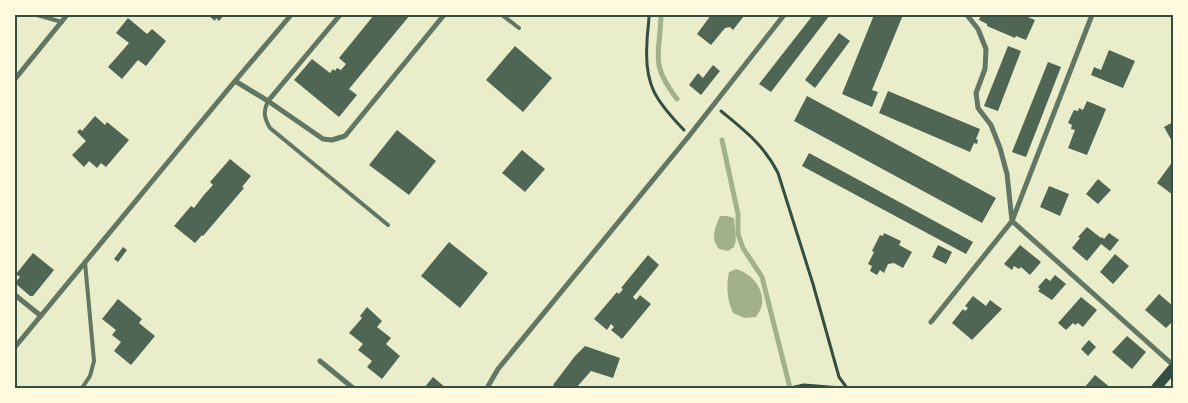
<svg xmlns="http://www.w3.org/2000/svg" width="1188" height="403" font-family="'Space Grotesk',sans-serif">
	<rect width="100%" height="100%" fill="#e9edc9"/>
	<path fill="#a3b18a" d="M720,216h7l7,2 2,22 -2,7 -6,4 -9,-2c-9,-11 -4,-21 1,-33z
		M736,269c21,6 35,30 20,48l-12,1 -11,-5c-6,-14 -7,-26 -4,-41z"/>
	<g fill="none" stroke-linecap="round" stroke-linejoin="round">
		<path stroke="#a3b18a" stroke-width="5" d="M661,15c-1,41 -12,47 16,84
			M722,140l16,74v20l5,14 19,29 28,111"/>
	</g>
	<path fill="#4f6655" d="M208,15h16l-5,6 -3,-3 -1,3z
		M374,15h36l-61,74 8,6 -18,22 -45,-37 18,-21 18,14 3,-4 2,2 2,-3 4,2 5,-6 -7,-6z
		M711,15h32l1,1 -11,14 -3,-3 -5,1 -14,17 -14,-11z
		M813,15h17l-59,77 -12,-8z
		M874,15h29l-31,75 6,2 -6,15 -30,-13z
		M981,15h42l12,5 -9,20 -10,-4 -1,2 -28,-12v-2l-8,-4z
		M128,18l19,16 5,-5 14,12 -20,25 -8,-6 -16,19 -14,-12 21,-24 -13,-10z
		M839,33l11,8 -35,47 -10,-8z
		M515,46l37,32 -29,34 -37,-32z
		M1008,46l13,5 -23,60 -14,-5z
		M1109,50l26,11 -12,27 -32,-13 3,-8 7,3z
		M1048,62l13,5 -35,90 -14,-5z
		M713,65l7,6 -19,24 -12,-10 9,-12 5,5z
		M888,91l92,38 -4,10 2,1 -1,4 -3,-1 -4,9 -91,-39z
		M807,96l189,102 -14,25 -188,-102z
		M1087,101l19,8 -19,46 -19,-7 7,-18 -4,-1 1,-4 -4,-2 3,-7 3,-6 4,1 1,-3 4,2z
		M95,116l10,9 2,-3 22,18 -23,27 -5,-4 -4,5 -8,-7 -5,6 -12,-12 14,-14 -9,-9 3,-3 2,2z
		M1173,122v21l-9,-16z
		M397,130l39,31 -27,34 -40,-30z
		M522,150l23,19 -20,23 -23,-19z
		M809,153l164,89 -7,12 -164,-88z
		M230,159l21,17 -9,11 2,1 -41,48 -1,-1 -7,8 -21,-17 17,-20 3,2 9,-12 10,-11 -3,-3z
		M1173,161v34l-16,-12z
		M1098,179l13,11 -13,14 -12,-10z
		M1049,186l20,8 -9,22 -20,-9z
		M1087,227l14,11 1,-1 2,2 5,-6 10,7 -9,11 -9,-7 -14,17 -15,-13 8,-10 -2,-1z
		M884,233l17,8 -2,4 13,7 -9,16 -9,-5 -6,1 -4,9 -4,-3 -3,5 -7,-4 2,-5 -4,-2 6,-12 -2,-1 8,-16 3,1z
		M449,242l39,31 -28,35 -39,-32z
		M938,245l14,7 -6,12 -14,-7z
		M1020,245l21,17 -11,13 -9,-8 -2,2 -5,-3 -2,4 -8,-6z
		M123,247l4,3 -9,12 -4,-3z
		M33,253l21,17 -21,26h-3l-15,-13 5,-6 -4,-3z
		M1115,254l14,12 -16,18 -13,-12z
		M648,255l11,10 -26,32 3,3 4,-5 11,9 -29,35 -11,-9 3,-3 -3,-3 -4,6 -13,-11 23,-27 2,2 4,-5 -2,-1z
		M1055,275l11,9 -14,16 -14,-9 2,-2 -2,-2 8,-9 4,3z
		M1159,294l14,12v15l-7,7 -21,-18z
		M973,296l13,10 4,-6 12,9 -30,31 -20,-17 11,-14 2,2 3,-3 -3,-2z
		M1081,297l16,13 -14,17 -5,-4 -3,2 -2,-2 -7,7 -8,-7z
		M118,299l24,20 -3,4 16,13 -24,29 -17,-14 7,-9 -9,-7 4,-5 -14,-11z
		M367,307l15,14 -5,6 14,11 -5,6 14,12 -18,23 -15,-12 5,-6 -14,-11 5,-6 -14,-11 13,-15 -2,-2z
		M1127,336l19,16 -14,17 -20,-17z
		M1089,340l7,7 -8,9 -7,-7z
		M585,346l35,12 -7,20 -22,-7 -15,17h-20l-3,-3 22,-29z
		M1095,375l16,13h-27z
		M433,377l13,11h-22z"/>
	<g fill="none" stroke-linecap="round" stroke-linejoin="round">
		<path stroke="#344e41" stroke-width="3" d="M649,15c0,9 -2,18 -2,28 -3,42 9,58 37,87
			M721,111c24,20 43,34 57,62l35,111 26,93 8,11
			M790,388l14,-3 37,3"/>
		<path stroke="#617663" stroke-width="4" d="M37,15l25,7
			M502,15l17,13
			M268,101c-5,11 -4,17 2,27l118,97
			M82,388l8,-12 4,-15 -9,-99"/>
		<path stroke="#617663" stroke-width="5" d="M967,15l11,14 8,20 -1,20 -9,24 2,15 13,17 9,23 7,26 5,47 161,144
			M15,79l52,-64
			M235,81l33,20 72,-86
			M268,101l55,38 9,1 13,-4 99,-121
			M15,295l26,21
			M931,322l81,-101 80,-206
			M15,347l220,-266 56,-66
			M320,361l33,27
			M487,388l11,-19 191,-233 95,-121"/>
		<path stroke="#344e41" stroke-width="10" d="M1156,388l17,-20"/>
	</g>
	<rect width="1188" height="403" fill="none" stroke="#fefae0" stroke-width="32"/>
	<rect x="16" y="16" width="1156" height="371" fill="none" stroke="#344e41" stroke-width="2"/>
</svg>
